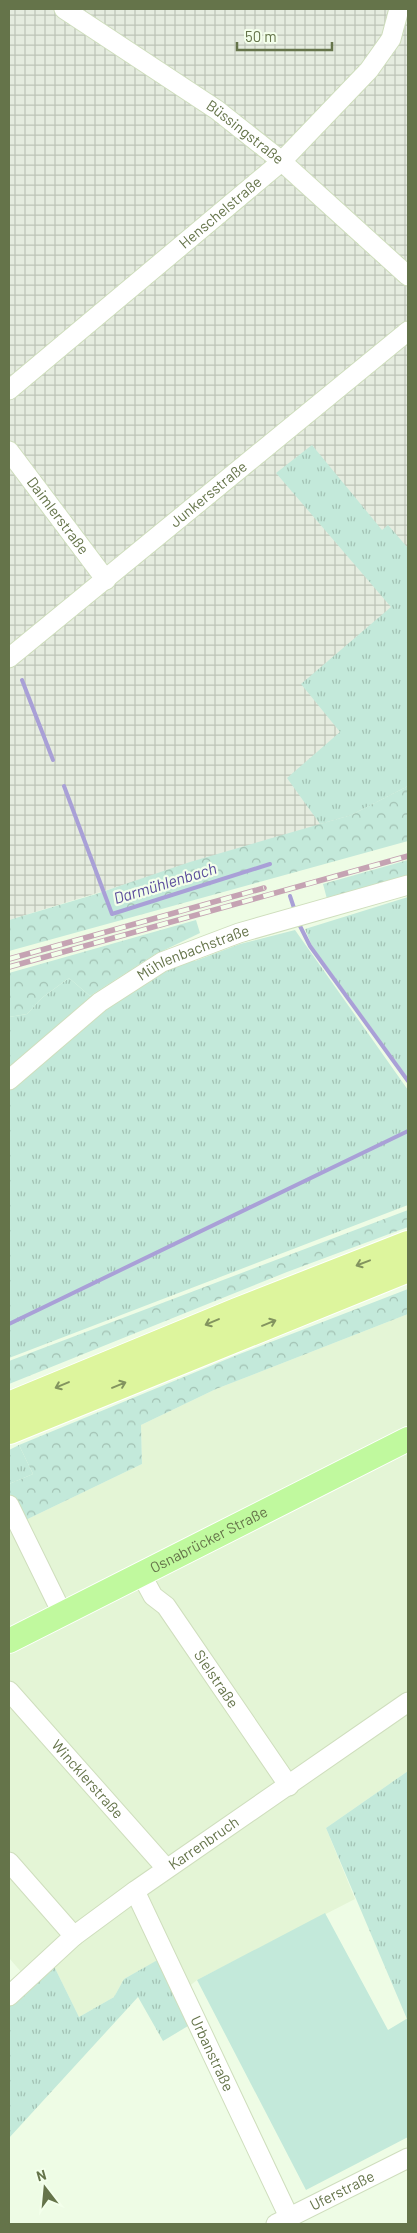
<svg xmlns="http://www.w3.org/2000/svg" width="417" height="2233" font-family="Barlow,sans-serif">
	<defs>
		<pattern id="industrial-grid" width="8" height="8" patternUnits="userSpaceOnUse" patternTransform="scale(1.25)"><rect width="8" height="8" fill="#e5ecdf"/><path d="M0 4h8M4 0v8" fill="none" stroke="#bdc4b7"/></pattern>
		<pattern id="grass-tufts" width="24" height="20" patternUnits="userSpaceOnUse" patternTransform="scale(1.25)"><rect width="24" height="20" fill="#c3e9da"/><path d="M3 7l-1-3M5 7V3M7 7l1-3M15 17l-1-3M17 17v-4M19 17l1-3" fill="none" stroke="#a2c1b3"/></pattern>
		<pattern id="forest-crowns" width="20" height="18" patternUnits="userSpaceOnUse" patternTransform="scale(1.25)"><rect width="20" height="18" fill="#c3e9da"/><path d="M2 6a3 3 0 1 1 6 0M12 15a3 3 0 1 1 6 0" fill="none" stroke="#a2c1b3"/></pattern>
	</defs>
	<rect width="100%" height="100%" fill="#eefce5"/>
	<path fill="#e4f5d6" d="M408,1314v457l-82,57 29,71 -158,81 -10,8 -18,-34 -45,25 -10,18 -35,20 -28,-57 -28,14 -14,-16v-430l133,-64 -1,-39 75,-36z"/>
	<path fill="url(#industrial-grid)" d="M9,9h399v777l-57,29 -342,105z"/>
	<path fill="url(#grass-tufts)" d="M312,445l70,85 6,-5 20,23v238l-57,29 -31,9 -33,-46 53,-46 -39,-48 90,-77 -115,-134z
		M408,897v181l-96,-132 -7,-17z
		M295,930l113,160v115l-399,153v-341l18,-3 16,-17 26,-19 21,18 64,-41 41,6 45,-17z
		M19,1445l14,29 -24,10v-34z
		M408,1771v247l-1,1 -81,-191z
		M161,1958l32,65 -30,18 -25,-44 -129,141v-135l42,-43 28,57 35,-20 10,-18z"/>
	<path fill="url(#forest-crowns)" d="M408,786v55l-399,110v-31l87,-26 94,-32 161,-47z
		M408,860v17l-81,22 -4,-15z
		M196,920l4,13 -46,22 -64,41 -21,-18 -26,19 -16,17 -18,3v-44z
		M408,1210v17l-121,45 -278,112v-23z
		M408,1289v25l-192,75 -75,36 1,39 -133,64v-44l24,-10 -14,-29 218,-90z"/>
	<path fill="#c3e9da" d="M325,1913l63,117 20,-12v119l-102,53 -109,-210z"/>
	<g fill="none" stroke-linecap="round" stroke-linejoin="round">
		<path stroke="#a9a0d7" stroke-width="4" d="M22,680l31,80
			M64,786l48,128 158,-50
			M290,896l5,15
			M298,922l12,24 98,135
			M9,1324l399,-193"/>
		<g stroke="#cfdebd" stroke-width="21">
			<g id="minor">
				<path id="s1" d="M64,9l153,101 62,49 129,117"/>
				<path id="s2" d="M9,390l272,-228 88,-92 22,-31 8,-30"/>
				<path id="s3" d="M9,451l97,129"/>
				<path id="s4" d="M9,658l399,-327"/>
				<path id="s5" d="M9,1080l91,-78 62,-40 77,-29 169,-48"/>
				<path d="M9,1505l53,108"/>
				<path id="s6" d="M141,1574l12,22 13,10 123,180"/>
				<path id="s7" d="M9,1691l157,177"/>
				<path d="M9,1862l65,74"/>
				<path id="s8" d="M135,1891l154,326"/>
				<path id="s9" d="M9,1996l65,-60 61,-45 273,-189"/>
				<path id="s10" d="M276,2224l132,-66"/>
			</g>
		</g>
		<g stroke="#fff" stroke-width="26">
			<g id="major">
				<path id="s11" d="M9,1641l399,-202"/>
			</g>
		</g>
		<g stroke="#fff" stroke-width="30">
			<path id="highway" d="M9,1406l228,-94 171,-67
				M9,1430l399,-162"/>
		</g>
		<use href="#minor" stroke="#fff" stroke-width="19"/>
		<use href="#major" stroke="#c0f99e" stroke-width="24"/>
		<use href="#highway" stroke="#ddf59d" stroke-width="28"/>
		<g stroke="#c5a3b3" stroke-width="5.5">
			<path id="rail" d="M9,959l255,-71
				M9,967l399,-111"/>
		</g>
		<use href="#rail" stroke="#f3ffeb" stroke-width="4" stroke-dasharray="11" stroke-linecap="butt"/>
	</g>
	<defs><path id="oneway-shaft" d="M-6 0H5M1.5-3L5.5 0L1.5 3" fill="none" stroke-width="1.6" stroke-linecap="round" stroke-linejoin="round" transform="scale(1.25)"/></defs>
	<g stroke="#83945f">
		<use href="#oneway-shaft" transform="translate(363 1263) rotate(159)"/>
		<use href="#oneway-shaft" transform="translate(212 1322) rotate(157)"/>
		<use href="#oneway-shaft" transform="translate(269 1323) rotate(-22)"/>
		<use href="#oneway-shaft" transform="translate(62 1385) rotate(157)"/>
		<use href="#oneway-shaft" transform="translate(119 1385) rotate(-22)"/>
	</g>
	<g text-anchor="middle" stroke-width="4.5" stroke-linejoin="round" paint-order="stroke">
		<g font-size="15" fill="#65744a" stroke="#f3ffeb">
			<text dy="5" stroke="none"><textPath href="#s1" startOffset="219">Büssingstraße</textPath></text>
			<text dy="5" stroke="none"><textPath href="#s2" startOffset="276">Henschelstraße</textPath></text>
			<text dy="5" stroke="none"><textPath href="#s4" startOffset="258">Junkersstraße</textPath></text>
			<text dy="5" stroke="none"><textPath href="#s3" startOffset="81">Daimlerstraße</textPath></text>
			<text dy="5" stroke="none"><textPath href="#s5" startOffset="226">Mühlenbachstraße</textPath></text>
			<text dy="5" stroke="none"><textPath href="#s11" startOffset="224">Osnabrücker Straße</textPath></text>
			<text dy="5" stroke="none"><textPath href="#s6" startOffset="130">Sielstraße</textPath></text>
			<text dy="5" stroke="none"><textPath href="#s7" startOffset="118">Wincklerstraße</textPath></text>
			<text dy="5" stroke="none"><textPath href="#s9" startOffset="248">Karrenbruch</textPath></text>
			<text dy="5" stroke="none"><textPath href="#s8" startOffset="180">Urbanstraße</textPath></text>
			<text dy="5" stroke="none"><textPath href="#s10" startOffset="74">Uferstraße</textPath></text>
		</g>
		<g font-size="16" font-style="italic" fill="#5b4d9c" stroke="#f3ffeb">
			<text transform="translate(165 883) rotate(-17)" y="6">Darmühlenbach</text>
		</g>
	</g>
	<rect width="417" height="2233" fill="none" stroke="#65744a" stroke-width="20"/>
	<g transform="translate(45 2188) rotate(344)" stroke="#f3ffeb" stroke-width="4" paint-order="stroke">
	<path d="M0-4L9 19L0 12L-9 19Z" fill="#65744a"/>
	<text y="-8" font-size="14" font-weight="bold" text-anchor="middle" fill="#65744a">N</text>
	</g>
	<path d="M237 42v8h95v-8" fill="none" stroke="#65744a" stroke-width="2.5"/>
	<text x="245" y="42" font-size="15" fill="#65744a" stroke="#f3ffeb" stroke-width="4" paint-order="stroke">50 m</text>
</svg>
